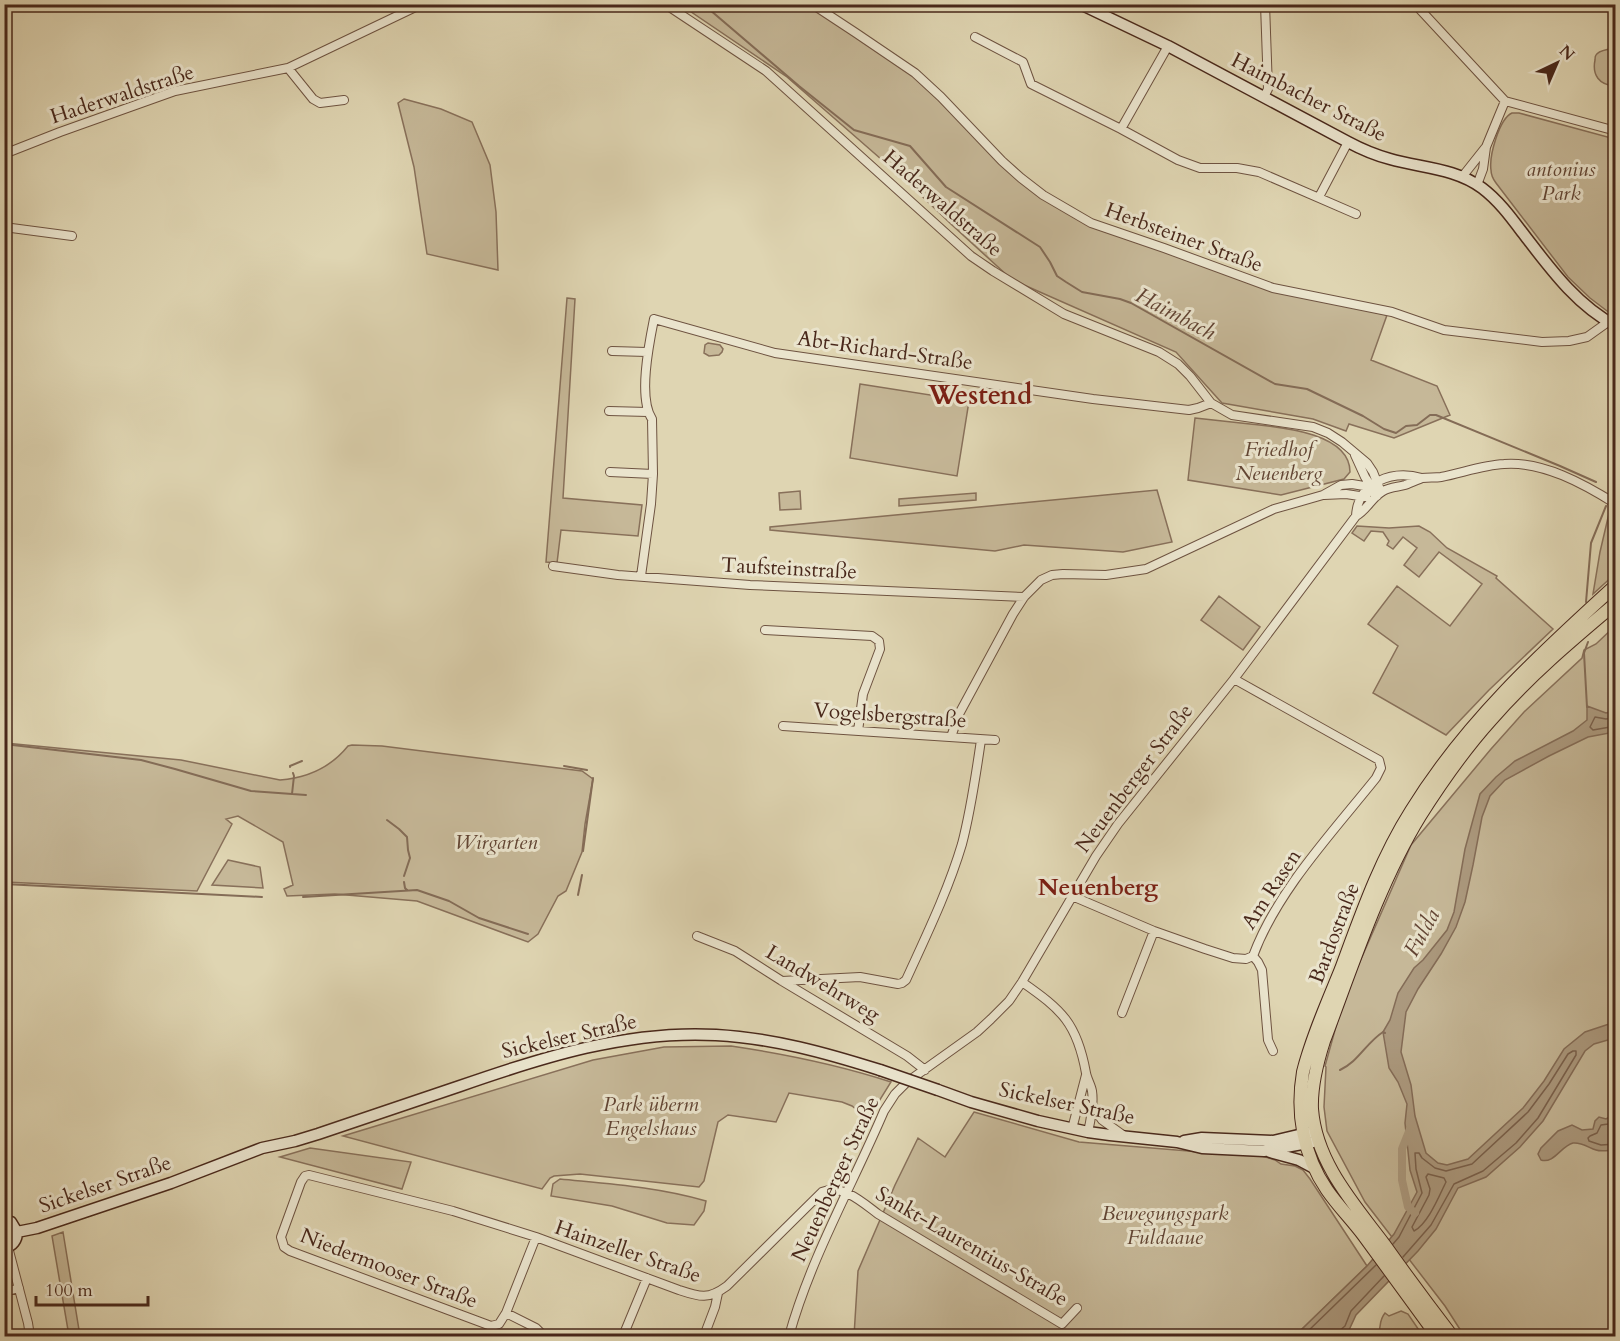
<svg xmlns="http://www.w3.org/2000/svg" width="1620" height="1341" font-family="Cardo,serif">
	<rect width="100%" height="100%" fill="#dfd5b2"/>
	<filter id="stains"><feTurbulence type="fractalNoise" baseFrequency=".00333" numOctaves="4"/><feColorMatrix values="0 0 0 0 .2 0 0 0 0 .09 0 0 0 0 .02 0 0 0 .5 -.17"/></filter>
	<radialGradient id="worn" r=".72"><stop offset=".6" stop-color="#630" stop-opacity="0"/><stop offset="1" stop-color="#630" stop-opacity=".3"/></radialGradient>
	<path fill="#c6b898" stroke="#88705a" stroke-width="1.5" d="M681,5h135l89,63 109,102 40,30 49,25 168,64 116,26 -16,45 66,26 13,29 -56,23 -45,-14 -3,7 -33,-12 -91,-16 -46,-51 -152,-67 -15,-8 -57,-52 -47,-45 -118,-103z
		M1609,49h6v37c-16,-1 -23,-11 -20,-26 0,-2 0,-4 1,-5 2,-4 9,-5 13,-6z
		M404,99l37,10 31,13 18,43 6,47 2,58 -71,-16 -13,-87 -16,-64z
		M1512,113h7l96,26v178l-25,-19 -22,-21 -72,-94c-3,-4 -5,-8 -5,-13 -2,-14 8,-51 21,-57z
		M567,298l8,1 -12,199 79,7 -4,31 -77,-6 -4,33 -11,-1z
		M708,343l12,2 3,4 -1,3 -3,3 -10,1 -5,-3 1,-8z
		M860,384l109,17 -12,75 -107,-18z
		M1195,418c18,2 37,4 55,6 28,3 100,8 100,48l-6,7 -63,16 -93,-15z
		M1157,490l15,52 -49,10 -99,-7 -29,6 -225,-21v-3z
		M800,491l1,18 -21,1 -1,-17z
		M976,493v7l-77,6v-7z
		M1610,509l5,6v59l-22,20 7,-42z
		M1357,526l32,2 30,-2 11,6 17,16 50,28 -1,2 57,51 -64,61 -43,45 -73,-42 25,-47 -30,-22 29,-38 53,40 32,-42 -43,-32 -20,25 -15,-12 13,-17 -14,-11 -10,12 -6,-4 2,-4 -6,-9 -12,-1 -7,10 -12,-8z
		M1219,596l41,31 -17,23 -42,-30z
		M1615,626v710h-152l-1,-1 1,-1 -18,-28 -80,-104 -38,-71 -3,-24 2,-40 -1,-1 19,-68 67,-153 80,-96 33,-37 58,-54 2,-8 12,-6z
		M5,743l176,17 99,20c27,-2 51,-13 68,-34l4,-1 30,1 200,25 11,8 -8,45 -3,28 -16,39 -8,5 -20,38 -10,8 -111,-41 -82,-7 -48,2 -3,-7 9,-4 -10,-43 -45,-26 -12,3 6,5 -35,67 -192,-9z
		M228,860l32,7 3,21 -51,-3z
		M731,1046c54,8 108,19 160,36l-23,37 -16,-13 -10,-4 -53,-9 -13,29 -48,-7 -10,7 -14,59 -5,6 -119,-13 -26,2 -4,2 -8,11 -199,-53 250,-76 71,-13z
		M974,1112l105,30 158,13 25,1 13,4 6,4 14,2 8,4 7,9 57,87 -66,64h-38l-17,4 -2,2h-390l4,-65 37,-86 23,-47 27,19z
		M310,1148l101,14 -9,27 -122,-32z
		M560,1179c50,5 98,8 146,22l-2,10 -10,14 -27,-2 -55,-17 -61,-10 2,-12z
		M63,1232l17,104h-11l-17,-100z
		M1401,1311l7,3 15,22h-28l-3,-3 -5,3h-11c7,-7 1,-13 9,-23l4,3z"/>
	<path fill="#ac9a7f" stroke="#846c57" stroke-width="1.5" d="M1587,706l19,7 9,-2v21l-27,5 -39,19 -44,24 -15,16 -8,21 -9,48 -8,37 -9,25 -15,27 -23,35 -12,23 -5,40 10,33 4,31 11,37 12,10 9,2 21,-6 55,-51 21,-27 20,-32 21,-17 30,-10v16l-21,6 -9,7 -42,70 -23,26 -34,30 -28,11 -22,41 -18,22 -62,64 -7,15 -8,6h-97l1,-2 18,-4h38l66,-64 27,-32 23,-42 -7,-22 -5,-47 2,-19 -9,-22 -9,-14 -6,-36 7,-12 8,-27 16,-25 9,-8 24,-30 7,-18 11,-63 15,-55 16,-17 19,-16 58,-30 14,-11z
		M1615,1114v36c-6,0 -13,2 -19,0 -7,-2 -14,-8 -23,-7 -12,3 -19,21 -32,17l-3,-6 3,-6 17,-17 14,-6 10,5 11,-1 2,-8 4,-4 7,2z"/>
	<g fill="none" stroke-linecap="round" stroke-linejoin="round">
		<path stroke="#7a614d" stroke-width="1.5" d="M1616,717l-10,2 -11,-2 -5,10 3,3 23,-4
			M1616,1121l-8,3 -7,1 -4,8 -7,3 -2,2 1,3 12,4 15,-1
			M1428,1174l16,4 2,4c-7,14 -18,42 -32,49l-2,-4 17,-32 1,-6 -4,-12z
			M1393,1244l6,-7 23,-44 -6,-24 -1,-16h4l3,5 13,10 11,3 26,-7 56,-52 21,-28 19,-30 5,-3h3v4l-38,63 -22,25 -33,28 -29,13 -23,41 -28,32
			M1262,1336l42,-1 72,-70
			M1338,1336v-4l7,-6 6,-15 33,-35"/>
		<path stroke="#846c57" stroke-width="2" d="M703,4l96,82 55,44 56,16 36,41 94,60 10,15 7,14 9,6 16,10 38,7 11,4 144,81 32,5 56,27 21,13 12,4 10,-7 11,-1 13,-10h6l124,51 36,16
			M1586,602l5,-59 15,-37
			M1587,707l-3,-54 4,-11
			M4,744l137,16 34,9 76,22 55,4
			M564,766l23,4
			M290,767v-1l12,-5
			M292,794l2,-18 -1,-3
			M387,820l12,9 8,8 1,13 2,8 -6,18
			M583,851l10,-73
			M404,882l1,6 2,2
			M4,884l258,13
			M578,895l4,-20
			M303,897l114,-7 32,11 30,17 49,16
			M1340,1070c18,-8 26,-27 43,-38l2,1"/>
		<path stroke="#ac9a7f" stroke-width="8" d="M1410,1129l-8,20v31l6,27 7,6"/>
		<g stroke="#6e5341" stroke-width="10">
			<path id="minor" d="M665,4l101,67 205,185 22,15 71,43 95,38 19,12 12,12 21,27 21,12 81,12 15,6 14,9 25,21 6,9 8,20
				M812,4l44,29 59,40 26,24 61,64 19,17 22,17 48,28 73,25 109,40 119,24 52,18 98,12 27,-1 18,-4 21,-15
				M1415,4l90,97
				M975,37l48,25 8,22 90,45 57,31 22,8h37l22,4 97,42
				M288,68l25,31 7,4 24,-3
				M1264,97l4,-8 -3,-85
				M1121,129l47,-83
				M4,154l56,-22 115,-41 113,-23 134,-64
				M1462,177l23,-29
				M1477,185l6,-16 3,-22 19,-46 111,30
				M1319,197l29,-55
				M4,227l68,9
				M612,351l35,1
				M609,411l39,1
				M1355,455l10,22 8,12
				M610,472l43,2
				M1324,495l22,-1 20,3
				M1356,516c2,-35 37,-46 66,-38
				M553,566l65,9 132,10 274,12
				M641,576l10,-72 2,-30 -1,-55c-14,-21 -3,-75 2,-100l121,34 318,46 96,11 9,-2 13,-5
				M765,630l107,6 7,5 1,8 -17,45 -5,37
				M1234,679l145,81 2,8 -5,10c-44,55 -99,113 -123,178
				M783,726l212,14
				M951,737l8,-23 54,-100 11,-17 17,-17 11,-5 11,-1 43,1 40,-6 128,-60 49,-14 18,-10 11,-1 12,2 13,10
				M1072,896l82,35 51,18 28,9 13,1 7,-3
				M697,936l38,15 47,30 125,75 18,14
				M1253,956l5,6 4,8 6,70 5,11
				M782,981l78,-4 38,7 4,-1 4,-3c20,-44 42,-89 56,-136 9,-34 14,-70 19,-104
				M1022,982c40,28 55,41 64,91 1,6 5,12 6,18 2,13 -1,28 -4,41
				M1122,1013l32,-82
				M1093,1107l9,13 21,15
				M1072,1129l14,-54
				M536,1237l-30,76 -7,11 -8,2 -201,-75 -6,-4 -3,-10 20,-55 4,-6 4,-1 144,36 83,26 143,53c21,7 29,10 48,-4l95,-94c21,-8 40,10 56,22l184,110 15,-16
				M8,1247l20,76 2,13
				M4,1292l15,-4
				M506,1313l30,15 8,8
				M623,1336l24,-58
				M704,1336l11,-29 3,-14
				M789,1336c22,-79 63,-150 95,-225l11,-17 12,-12 70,-50 14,-13 18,-18 13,-19 74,-126 22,-32 116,-145 122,-163c11,-6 16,-19 27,-25 7,-4 15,-4 22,-6 6,-2 12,-5 17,-7 6,-1 13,0 19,-1 21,-4 42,-12 63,-13 39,-3 80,20 112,40"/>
		</g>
		<g stroke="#49281b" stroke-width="13">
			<path id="secondary" d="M1080,4l88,42 180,96c13,7 27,13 42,17 31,9 65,9 92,29 16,12 28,28 40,44 27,35 54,73 94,94
				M938,1090l33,12 67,19 50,11 22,3 67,7 25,6 62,3 49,-9
				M1184,1141l18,-3 71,3 38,-9
				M1270,1152l29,8 15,8
				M4,1220l7,2 6,10c0,8 -4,14 -13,16
				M17,1232l20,-4 134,-45 91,-35 33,-7 23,-7c47,-16 94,-32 142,-48 83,-29 168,-56 256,-51 57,3 110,18 164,35"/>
		</g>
		<g stroke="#49281b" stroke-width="14">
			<path id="primary" d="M1437,1336c-24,-33 -48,-66 -73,-100 -12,-16 -26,-30 -37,-46 -24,-35 -31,-77 -24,-118 8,-33 25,-71 38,-103 20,-54 39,-109 70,-158 54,-88 129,-157 205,-226
				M1452,1336c-23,-30 -46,-61 -68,-92 -31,-41 -68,-82 -72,-135 -1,-23 5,-46 12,-68 28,-74 55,-158 96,-225 21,-33 44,-66 70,-95 38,-44 82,-81 126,-118"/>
		</g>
		<use href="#minor" stroke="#eae4cd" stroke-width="8"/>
		<use href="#secondary" stroke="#eae4cd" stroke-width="10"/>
		<use href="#primary" stroke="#dfd5b2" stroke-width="12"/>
		<g stroke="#49281b" stroke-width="13" stroke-linecap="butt">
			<path id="secondary-bridge" d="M880,1070l58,20"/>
		</g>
		<use href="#secondary-bridge" stroke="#eae4cd" stroke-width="10"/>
	</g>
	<g text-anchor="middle" stroke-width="6" stroke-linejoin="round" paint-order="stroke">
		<g font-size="21" fill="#49281b" stroke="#eae4cd">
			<text transform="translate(122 94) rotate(-18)" y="7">Haderwaldstraße</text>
			<text transform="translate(1309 97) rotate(27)" y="7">Haimbacher Straße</text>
			<text transform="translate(943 203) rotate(41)" y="7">Haderwaldstraße</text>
			<text transform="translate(1184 237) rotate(20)" y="7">Herbsteiner Straße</text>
			<text transform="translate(885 350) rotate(8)" y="7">Abt-Richard-Straße</text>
			<text transform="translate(789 568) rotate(3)" y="7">Taufsteinstraße</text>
			<text transform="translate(890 715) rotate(4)" y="7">Vogelsbergstraße</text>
			<text transform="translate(1134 778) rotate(-53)" y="7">Neuenberger Straße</text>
			<text transform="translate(1271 889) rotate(-57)" y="7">Am Rasen</text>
			<text transform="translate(1334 933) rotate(-69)" y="7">Bardostraße</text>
			<text transform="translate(823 983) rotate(31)" y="7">Landwehrweg</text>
			<text transform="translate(569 1036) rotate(-13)" y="7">Sickelser Straße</text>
			<text transform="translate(1067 1103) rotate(12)" y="7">Sickelser Straße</text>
			<text transform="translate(835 1179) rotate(-65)" y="7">Neuenberger Straße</text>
			<text transform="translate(105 1184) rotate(-19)" y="7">Sickelser Straße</text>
			<text transform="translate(972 1246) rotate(30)" y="7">Sankt-Laurentius-Straße</text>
			<text transform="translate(628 1251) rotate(19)" y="7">Hainzeller Straße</text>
			<text transform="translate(389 1268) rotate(21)" y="7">Niedermooser Straße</text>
		</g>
		<g font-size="21" font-style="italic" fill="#624534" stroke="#eae4cd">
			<text x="1561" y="176">antonius<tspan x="1561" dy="24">Park</tspan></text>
			<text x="1279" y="456">Friedhof<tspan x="1279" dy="24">Neuenberg</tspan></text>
			<text x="496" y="849">Wirgarten</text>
			<text x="651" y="1111">Park überm<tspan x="651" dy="24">Engelshaus</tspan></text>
			<text x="1165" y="1220">Bewegungspark<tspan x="1165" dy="24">Fuldaaue</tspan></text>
		</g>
		<g font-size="22" font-style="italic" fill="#624434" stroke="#eae4cd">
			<text transform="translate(1176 313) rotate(28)" y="8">Haimbach</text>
			<text transform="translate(1421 932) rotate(-61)" y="8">Fulda</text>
		</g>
		<g font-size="24" font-weight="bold" fill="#7a1f14" stroke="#eae4cd">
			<text x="1098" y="895">Neuenberg</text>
		</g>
		<g font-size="27" font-weight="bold" fill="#7a1f14" stroke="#eae4cd">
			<text x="980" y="404">Westend</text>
		</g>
	</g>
	<rect width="1620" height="1341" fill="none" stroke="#dfd5b2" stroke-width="24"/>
	<rect x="6" y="6" width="1608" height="1329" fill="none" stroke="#49281b" stroke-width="3"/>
	<rect x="12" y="12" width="1596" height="1317" fill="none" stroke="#49281b" stroke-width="1.5"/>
	<g transform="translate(1557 63) rotate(44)" stroke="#eae4cd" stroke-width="4.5" paint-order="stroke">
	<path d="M0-4.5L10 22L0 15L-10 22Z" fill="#49281b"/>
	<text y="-9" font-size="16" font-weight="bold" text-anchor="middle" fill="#49281b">N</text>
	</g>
	<path d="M36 1296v9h112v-9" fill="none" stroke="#49281b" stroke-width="3"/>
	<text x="45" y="1296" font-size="18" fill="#49281b" stroke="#eae4cd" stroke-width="4.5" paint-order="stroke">100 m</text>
	<rect width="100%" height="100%" filter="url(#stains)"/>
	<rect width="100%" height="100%" fill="url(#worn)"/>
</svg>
